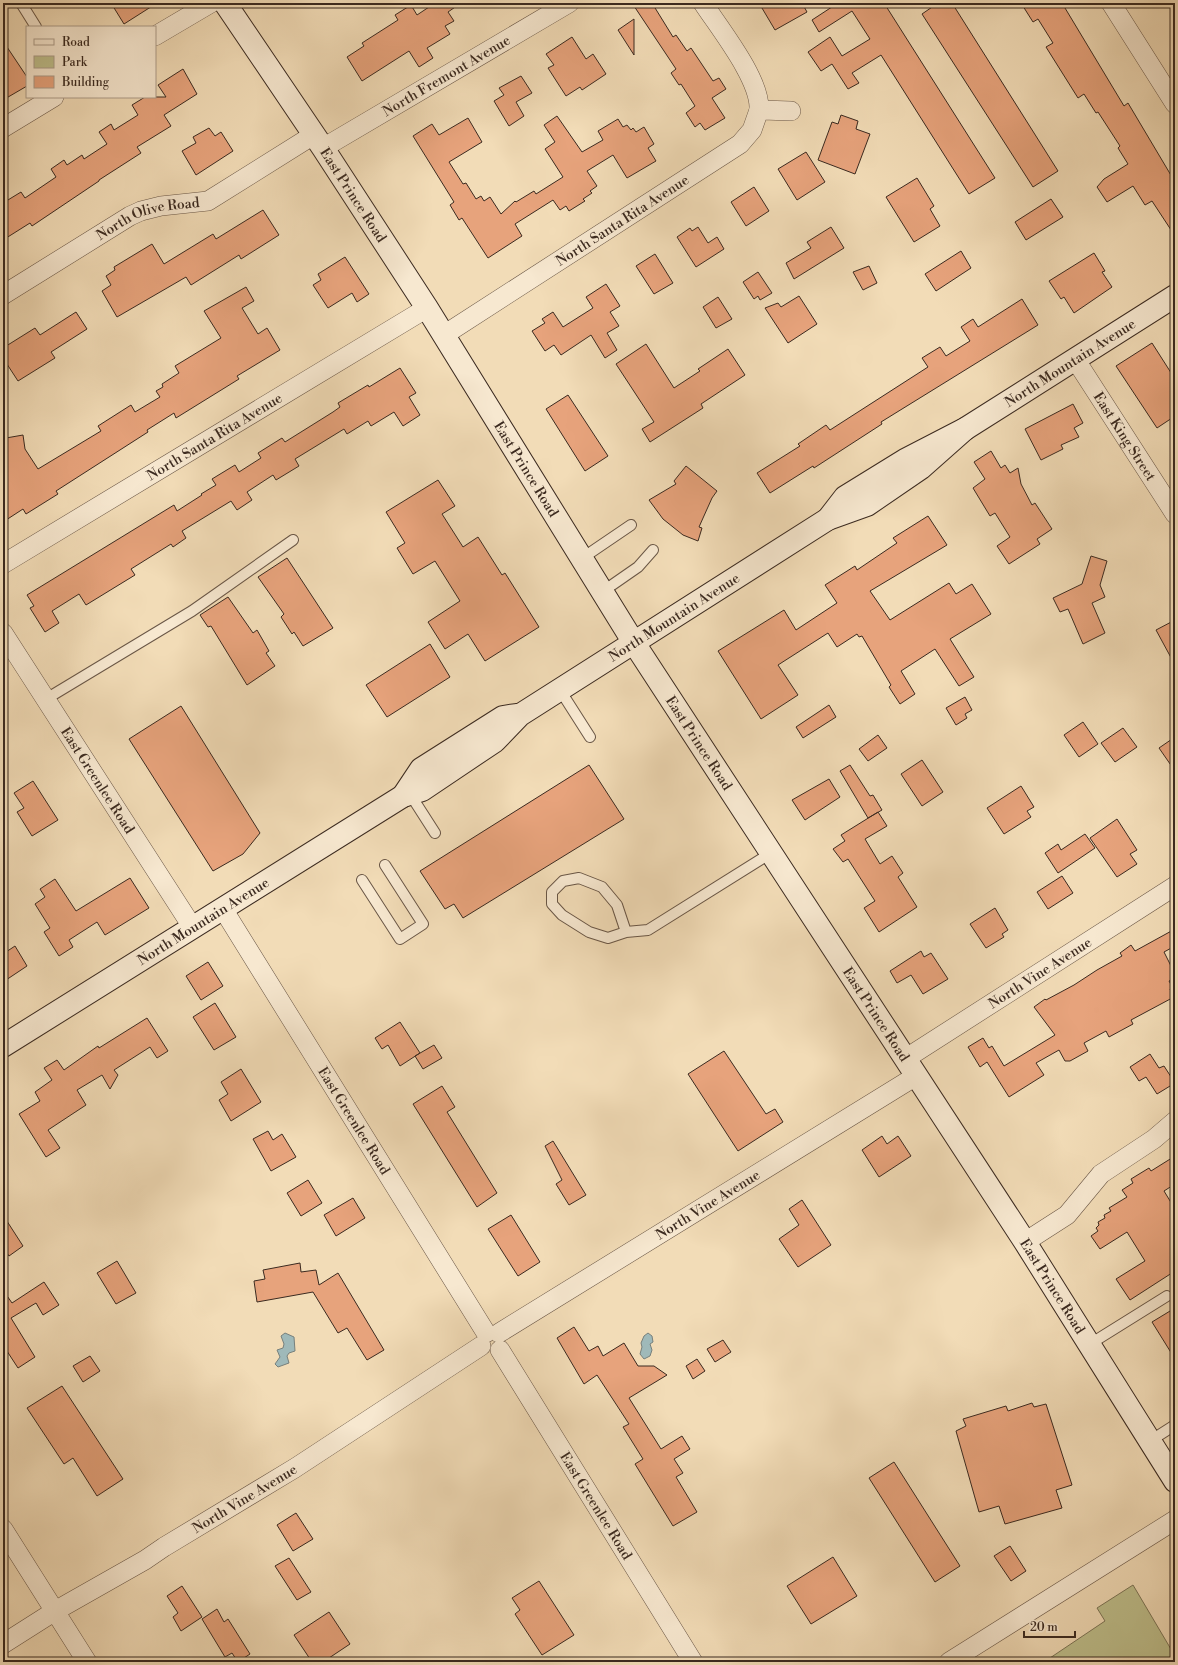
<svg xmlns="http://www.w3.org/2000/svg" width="1178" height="1665" font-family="'Libre Bodoni',serif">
	<rect width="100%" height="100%" fill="#f2dcb7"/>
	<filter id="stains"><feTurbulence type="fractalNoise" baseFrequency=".005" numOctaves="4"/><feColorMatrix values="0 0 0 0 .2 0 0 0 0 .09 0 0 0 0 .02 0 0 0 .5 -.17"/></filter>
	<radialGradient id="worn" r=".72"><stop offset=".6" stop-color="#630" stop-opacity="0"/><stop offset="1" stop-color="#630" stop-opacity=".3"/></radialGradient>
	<path fill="#bebf8c" stroke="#7c7456" d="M1133,1585l42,71v6h-131l61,-41 -8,-13z"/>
	<path fill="#9fb9b9" stroke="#77807c" d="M285,1333l9,4 1,14 -6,2 -2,3 2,7 -11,4 -3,-3 5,-7 -3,-7 6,-2 1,-4 -3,-8z
		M648,1333l4,3 1,6 -3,2 2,6 -2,6 -6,3 -4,-5 2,-7 -1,-4 3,-7z"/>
	<path fill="#e7a37c" stroke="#3b2a20" d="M111,3h46l-33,21z
		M435,3h26l-13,9 6,9 -9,5 5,8 -23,14 6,10 -14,9 -10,-16 -47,30 -15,-24 17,-11 -2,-3 36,-23 -3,-5 16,-10 6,10z
		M632,3h20l21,34 3,-2 11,16 4,-3 22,33 6,-3 7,11 -14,9 13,20 -20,12 -5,-7 -5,4 -9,-14 9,-7 -14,-22 -2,1 -8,-12 5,-4z
		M759,3h43l5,9 -32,18z
		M838,3h46l111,175 -26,16 -88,-139 -29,18 7,10 -11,6 -16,-25 -11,7 -13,-19 22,-15 12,19 28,-17 -18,-28 -33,21 -7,-12z
		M938,3h14l106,168 -25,16 -111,-173z
		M1021,3h41l62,103 4,-3 47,79v54l-23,-35 -7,4 -12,-19 -26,16 -10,-15 7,-8 24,-15 -10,-16 2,-2 -22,-34 -2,1 -12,-19 -6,4 -32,-51 7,-4 -15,-24 -5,3z
		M634,19v36l-16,-25z
		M572,37l14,22 7,-5 13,20 -24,16 -2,-3 -14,9 -18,-28 6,-3 -8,-11z
		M3,41l24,36v9l-24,14z
		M183,69l14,25 -33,21 7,11 -34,21 4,6 -42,27v1l-67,45 -2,-3 -27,17v-37l18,-11 4,6 31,-21 -5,-8 13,-9 3,5 15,-10 2,4 23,-15 -8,-12 12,-8 3,6 24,-15 -6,-10 13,-8h21l-8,-12z
		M521,76l11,17 -16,9 8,14 -15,10 -15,-25 10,-6 -5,-7z
		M841,115l17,6 -2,8 14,5 -15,40 -37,-14 14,-38 6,2z
		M557,116l25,36 21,-12 -5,-9 20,-12 5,8 4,-2 4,5 2,-2 3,4 8,-5 10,17 -6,4 8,13 -29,17 -14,-23 -26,16 10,15 -7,5 2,2 -9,6 2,2 -16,10 -3,-5 -6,4 -7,-10 -38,24 7,12 -34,22 -26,-40 -3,2 -9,-15 4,-3 -41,-66 19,-12 7,11 29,-17 14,24 -33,20 14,22 3,-1 10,16 5,-3 3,5 6,-4 11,17 14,-13 1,1 18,-11 2,3 27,-17 -18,-28 10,-7 -11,-17z
		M209,128l6,8 6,-4 12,19 -37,24 -14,-24 14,-8 -3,-6z
		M806,152l19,30 -28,18 -19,-31z
		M917,178l17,28 -4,3 10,17 -26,16 -28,-45z
		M754,187l15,24 -23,15 -15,-24z
		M1051,199l12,18 -37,23 -11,-18z
		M263,210l16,25 -38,24 -2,-4 -48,30 -5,-8 -69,40 -15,-26 9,-6 -5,-9 9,-6 -1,-3 38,-23 12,20 49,-30 3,5z
		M698,227l10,16 9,-6 7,12 -28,18 -19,-30 13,-9 2,3z
		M831,227l13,21 -50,31 -8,-16 25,-15 -4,-6z
		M961,251l10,17 -35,23 -11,-17z
		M1094,253l11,18 -3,1 10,15 -38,26 -10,-16 -3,2 -12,-18z
		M655,254l18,29 -19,11 -18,-28z
		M345,257l24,37 -12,8 -5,-9 -24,15 -15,-23 8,-5 -3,-6z
		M869,266l8,17 -14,7 -10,-18z
		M758,272l14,21 -12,7 -2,-4 -4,3 -11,-17z
		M606,284l14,22 -10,6 9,14 -12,7 10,17 -12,8 -14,-23 -30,20 -7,-10 -9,6 -13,-20 13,-8 -3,-4 11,-7 10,15 30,-19 -7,-11z
		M246,287l8,14 -12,7 16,26 9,-6 13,22 -43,26 2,3 -63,39 -2,-5 -27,17 1,2 -92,59 2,3 -32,20 -3,-5 -20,13v-56l3,-2 -3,-18 4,-1 -1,-7 17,-3 2,14 13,20 63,-38 -3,-5 33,-21 4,7 25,-15 -4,-6 7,-4 -1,-3 17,-11 -4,-7 46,-28 -17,-27z
		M799,296l18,28 -29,19 -23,-35 13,-5 3,4z
		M718,297l14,22 -16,9 -13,-21z
		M1022,299l16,26 -157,97 1,2 -68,44 -1,-2 -43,27 -13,-20 43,-27 -2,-2 28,-19 4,5 98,-63 -6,-9 18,-11 6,9 24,-15 -9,-14 12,-8 5,8z
		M76,312l11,17 -36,23 4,6 -37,23 -15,-23v-10l32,-20 5,7z
		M1152,343l23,36v37l-18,12 -41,-62z
		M646,344l28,44 26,-17 -2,-2 30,-20 17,26 -44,29 2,4 -53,34 -8,-13 12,-7 -38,-58z
		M400,368l16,25 -7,4 11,18 -17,11 -9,-14 -23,14 -3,-5 -21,13 -3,-5 -49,30 4,7 -23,14 -3,-5 -23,15 -3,2 5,8 -15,10 -6,-9 -49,30 4,7 -13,9 -2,-3 -40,25 4,6 -49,30 -7,-11 -27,17 7,12 -14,9 -15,-24 4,-2 -7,-11 147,-90 3,6 25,-16 -1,-1 15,-9 -4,-6 23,-14 4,7 22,-14 -3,-5 24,-15 3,4 48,-30 7,-5 -2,-4 30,-18 1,2z
		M568,395l40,61 -23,15 -39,-62z
		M1073,404l10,19 -9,5 5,9 -18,8 2,4 -22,11 -16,-31z
		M991,451l10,17 4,-3 5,8 8,-5 3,16 11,21 3,-2 17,26 -15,10 3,5 -31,20 -12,-18 13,-9 -15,-24 -5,3 -17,-28 12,-9 -11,-17z
		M686,466l31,25 -5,7 -13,29 3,1 -4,13 -15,-6 -20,-16 -14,-19 27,-16 -2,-3z
		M438,480l17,26 -13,8 21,33 15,-10 24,38 3,-2 34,54 -54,34 -17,-27 -23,15 -17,-27 32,-21 -25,-40 -22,13 -16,-26 8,-5 -19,-31z
		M928,516l19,29 -77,46 20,29 59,-37 7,11 16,-10 19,30 -41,25 24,38 -15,9 -24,-37 -34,22 14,23 -15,10 -11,-17 2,-2 -29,-49 -3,1 -2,-3 -20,13 -9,-14 -50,32 20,30 -37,24 -43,-68 66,-41 12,20 41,-27 -12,-18 30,-19 2,4 40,-27 -4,-5z
		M1091,556l16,5 -7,24 5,12 -13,6 13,30 -22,11 -15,-35 -8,3 -7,-14 29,-14z
		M287,558l46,70 -30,18 -9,-14 -2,2 -11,-17 3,-3 -26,-37z
		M228,597l25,36 4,-3 12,21 -3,2 9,13 -28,19 -36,-59 -3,1 -8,-12z
		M1175,620v45l-19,-35z
		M430,644l20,33 -63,40 -21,-32z
		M965,697l7,13 -7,4 2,4 -11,7 -10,-17z
		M829,705l7,12 -33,21 -7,-11z
		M181,706l79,127 -17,21 -30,17 -84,-132z
		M1083,722l15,22 -19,13 -15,-22z
		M1123,728l14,19 -22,15 -14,-19z
		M878,735l9,13 -19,13 -9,-12z
		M1175,737v34l-16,-23z
		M922,760l21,32 -21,14 -21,-32z
		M589,765l35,54 -161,99 -9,-14 -9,5 -25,-38z
		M850,765l20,31 3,-1 9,15 -14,8 -28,-47z
		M829,779l11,18 -35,23 -13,-20z
		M33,781l25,39 -26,16 -15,-24 7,-4 -10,-15z
		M1021,786l13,21 -7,4 4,6 -27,17 -17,-26z
		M878,812l9,14 -22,13 15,25 12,-8 11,17 -5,4 19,30 -38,25 -15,-24 11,-7 -27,-42 -5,3 -10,-13 12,-8 -4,-6z
		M1117,819l20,31 -7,4 7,10 -20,13 -27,-39z
		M1085,834l10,14 -37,25 -13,-20 13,-9 3,6z
		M1062,876l11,17 -25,16 -11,-17z
		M130,878l19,30 -44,27 -8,-13 -28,18 4,7 -14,9 -15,-24 6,-4 -15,-24 10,-7 -5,-8 15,-10 21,32z
		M995,908l13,22 -6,4 2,3 -18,11 -16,-24z
		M1175,929v17l-11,6 11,22v4l-6,3 4,7 -3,1 4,8 -43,23 2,4 -24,13 -3,-6 -22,12 4,8 -18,10h-5l-6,-11 -23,13 8,12 -35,22 -22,-35 -7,5 -12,-20 15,-9 6,10 3,-2 12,20 51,-31 -21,-28 11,-8 1,1 28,-15 23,-15 25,-14 -2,-3 11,-8 4,6z
		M15,946l12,20 -24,16v-28z
		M921,951l3,6 7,-4 17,26 -25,15 -12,-19 -14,8 -7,-12z
		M208,962l15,24 -22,14 -15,-24z
		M215,1003l21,34 -22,13 -21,-33z
		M147,1018l21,33 -11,7 -7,-11 -36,23 4,5 -8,14 -8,-14 -25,15 9,15 -38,25 12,18 -14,9 -27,-43 21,-13 -5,-9 17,-12 -8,-12 13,-8 7,10 34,-24 1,2z
		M400,1022l20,31 -20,13 -12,-21 -6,4 -7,-11z
		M434,1045l8,13 -19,11 -8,-13z
		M724,1051l42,63 9,-5 8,13 -45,29 -50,-77z
		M1150,1054l9,14 5,-2 11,17 -18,11 -11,-17 -7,4 -9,-14z
		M241,1069l20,33 -30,19 -12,-21 9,-6 -7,-12z
		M442,1086l13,21 -8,5 50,81 -20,14 -64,-103z
		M268,1131l5,9 9,-6 14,23 -25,14 -18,-32z
		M882,1136l5,8 11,-8 13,20 -32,21 -17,-27z
		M553,1141l33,54 -17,10 -13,-21 6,-4 -17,-34z
		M1175,1156v28l-11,7 11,18v62l-45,29 -14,-21 29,-18 -18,-29 -27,17 -9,-13 7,-5 -2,-3 3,-3 -1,-3 7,-4 -1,-3 7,-4 -2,-3 18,-11 -5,-7 11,-7 -2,-4 18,-11 2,3z
		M308,1180l14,23 -21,13 -14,-23z
		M353,1198l12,20 -29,18 -12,-21z
		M802,1200l29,45 -33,22 -19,-28 20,-14 -10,-16z
		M3,1215l20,31 -14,10 -6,-9z
		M511,1215l29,47 -22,14 -30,-47z
		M117,1261l19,32 -20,11 -19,-31z
		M300,1263l1,9 15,-2 3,15 19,-12 46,77 -17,10 -20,-32 -9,5 -25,-41 -56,10 -3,-21 11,-2 -2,-9z
		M44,1282l15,23 -16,10 -7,-12 -25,15 24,39 -17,11 -15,-23v-55l9,13z
		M1175,1308v51l-23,-37z
		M574,1327l15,24 9,-5 5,10 21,-13 14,23h16l13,9 -38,23 32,51 21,-13 8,13 -16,10 9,14 -7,4 21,35 -24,14 -38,-62 8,-5 -20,-32 6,-3 -32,-49 -13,9 -27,-46z
		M723,1340l8,12 -16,10 -8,-13z
		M90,1356l10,15 -17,11 -10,-16z
		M697,1359l8,12 -12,8 -7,-13z
		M62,1386l61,93 -26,17 -24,-38 -9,6 -37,-56z
		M1032,1403l2,4 12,-3 26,81 -16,5 6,18 -57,16 -6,-18 -20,6 -23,-81 10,-5 -3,-7 43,-13 2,5z
		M894,1462l66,104 -25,16 -66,-104z
		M296,1513l17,26 -20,12 -16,-26z
		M1010,1546l16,25 -15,10 -17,-25z
		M833,1557l24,39 -46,28 -24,-38z
		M289,1558l22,34 -14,8 -22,-34z
		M539,1581l35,54 -32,20 -27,-41 5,-4 -8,-12z
		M182,1586l20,31 -21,14 -8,-14 5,-4 -11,-17z
		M217,1609l7,13 4,-3 22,35 -12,8 -6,-9 -7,4 -23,-38z
		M329,1612l21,32 -27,18h-11l-18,-27z"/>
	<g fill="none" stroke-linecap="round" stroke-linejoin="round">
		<g stroke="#695646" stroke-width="12">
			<path id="lane" d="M21,3l15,24
				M581,559l50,-34
				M602,592l36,-25 15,-17
				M560,690l30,47
				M46,699l146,-88 101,-71
				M410,794l25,39
				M362,880l38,59 23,-15 -38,-59
				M626,932l-9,-27 -15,-18 -23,-9 -16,3 -11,11v12l10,11 27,17 19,6 18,-6 22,-2 123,-77
				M1090,1344l77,-48
				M1150,1441l25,-16"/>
		</g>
		<g stroke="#695646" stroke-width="20">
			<g id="street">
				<path d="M703,3c17,26 58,77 56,107"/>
				<path d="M1111,3l64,101"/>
				<path d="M155,36l56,-33"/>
				<path d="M3,128l51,-31"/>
				<path id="s1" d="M323,148l246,-145"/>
				<path id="s2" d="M3,295l127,-79 11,-5 20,-5 47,-5 107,-67"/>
				<path id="s3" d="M444,335l296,-191 12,-14 7,-20 32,1"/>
				<path id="s4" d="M1075,359l100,155"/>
				<path id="s5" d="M3,564l424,-256"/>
				<path id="s6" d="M3,633l190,295"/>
				<path id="s7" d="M223,909l263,424"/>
				<path id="s8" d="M905,1059l270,-173"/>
				<path d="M1025,1242l42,-27 34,-41 53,-35 21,-18"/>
				<path id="s9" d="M499,1333l417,-257"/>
				<path id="s10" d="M500,1350l193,312"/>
				<path d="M3,1529l84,133"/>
				<path id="s11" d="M3,1644l52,-33 90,-51 19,-13 131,-79 186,-122"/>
				<path d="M949,1662l226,-142"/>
			</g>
		</g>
		<g stroke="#3b2a20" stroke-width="24">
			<g id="secondary">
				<path id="s12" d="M225,3l98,145 104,160 207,335 391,599 150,239"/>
				<path id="s13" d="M828,519l17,-22 60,-37 60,-31 210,-133"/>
				<path d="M403,796l18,-27 82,-52 13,-2"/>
				<path id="s14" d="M3,1046l400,-250 19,-6 73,-49 25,-26 308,-196 39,-14 54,-37 44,-39"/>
			</g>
		</g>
		<use href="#lane" stroke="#f7e8d0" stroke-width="10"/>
		<use href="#street" stroke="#f7e8d0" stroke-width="19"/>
		<use href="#secondary" stroke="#f7e8d0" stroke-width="22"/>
	</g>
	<g text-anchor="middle" stroke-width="3" stroke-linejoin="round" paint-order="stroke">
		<g font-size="14" fill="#3b2a20" stroke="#f7e8d0">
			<text dy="5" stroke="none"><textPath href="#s1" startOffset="143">North Fremont Avenue</textPath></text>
			<text dy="5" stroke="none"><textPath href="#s12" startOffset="231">East Prince Road</textPath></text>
			<text dy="5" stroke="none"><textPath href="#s3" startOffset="212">North Santa Rita Avenue</textPath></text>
			<text dy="5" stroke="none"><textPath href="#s2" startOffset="166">North Olive Road</textPath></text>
			<text dy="5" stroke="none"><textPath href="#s13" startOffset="290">North Mountain Avenue</textPath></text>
			<text dy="5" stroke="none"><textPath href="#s5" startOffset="247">North Santa Rita Avenue</textPath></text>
			<text dy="5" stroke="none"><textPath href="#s4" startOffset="92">East King Street</textPath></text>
			<text dy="5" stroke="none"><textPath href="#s12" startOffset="555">East Prince Road</textPath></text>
			<text dy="5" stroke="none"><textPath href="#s14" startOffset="798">North Mountain Avenue</textPath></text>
			<text dy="5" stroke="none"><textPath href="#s12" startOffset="879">East Prince Road</textPath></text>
			<text dy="5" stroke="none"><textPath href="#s6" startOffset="175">East Greenlee Road</textPath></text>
			<text dy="5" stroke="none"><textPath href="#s14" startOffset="236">North Mountain Avenue</textPath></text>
			<text dy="5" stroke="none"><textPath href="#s8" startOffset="160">North Vine Avenue</textPath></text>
			<text dy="5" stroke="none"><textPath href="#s12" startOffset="1203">East Prince Road</textPath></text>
			<text dy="5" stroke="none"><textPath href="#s7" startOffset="249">East Greenlee Road</textPath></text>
			<text dy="5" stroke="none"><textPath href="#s9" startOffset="245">North Vine Avenue</textPath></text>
			<text dy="5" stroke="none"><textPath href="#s12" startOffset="1527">East Prince Road</textPath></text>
			<text dy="5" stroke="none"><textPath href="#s11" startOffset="282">North Vine Avenue</textPath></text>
			<text dy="5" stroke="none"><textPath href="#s10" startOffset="183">East Greenlee Road</textPath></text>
		</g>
	</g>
	<rect width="1178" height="1665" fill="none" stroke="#f2dcb7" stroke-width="16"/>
	<rect x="4" y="4" width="1170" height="1657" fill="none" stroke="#3b2a20" stroke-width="2"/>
	<rect x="8" y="8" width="1162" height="1649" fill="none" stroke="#3b2a20"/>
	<rect x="26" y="26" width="130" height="72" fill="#f7e8d0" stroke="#ac9c8a"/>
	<rect x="34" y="39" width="20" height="6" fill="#f7e8d0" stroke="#ac9c8a"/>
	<text x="62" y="46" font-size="12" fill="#3b2a20">Road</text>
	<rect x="34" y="56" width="20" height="12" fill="#bebf8c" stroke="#ac9c8a"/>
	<text x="62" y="66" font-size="12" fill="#3b2a20">Park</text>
	<rect x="34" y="76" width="20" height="12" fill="#e7a37c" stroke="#ac9c8a"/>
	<text x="62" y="86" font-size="12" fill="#3b2a20">Building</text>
	<path d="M1024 1631v6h51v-6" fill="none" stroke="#3b2a20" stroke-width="2"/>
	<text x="1030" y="1631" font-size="12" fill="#3b2a20" stroke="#f7e8d0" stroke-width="3" paint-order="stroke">20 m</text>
	<rect width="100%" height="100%" filter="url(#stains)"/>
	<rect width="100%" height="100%" fill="url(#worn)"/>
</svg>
